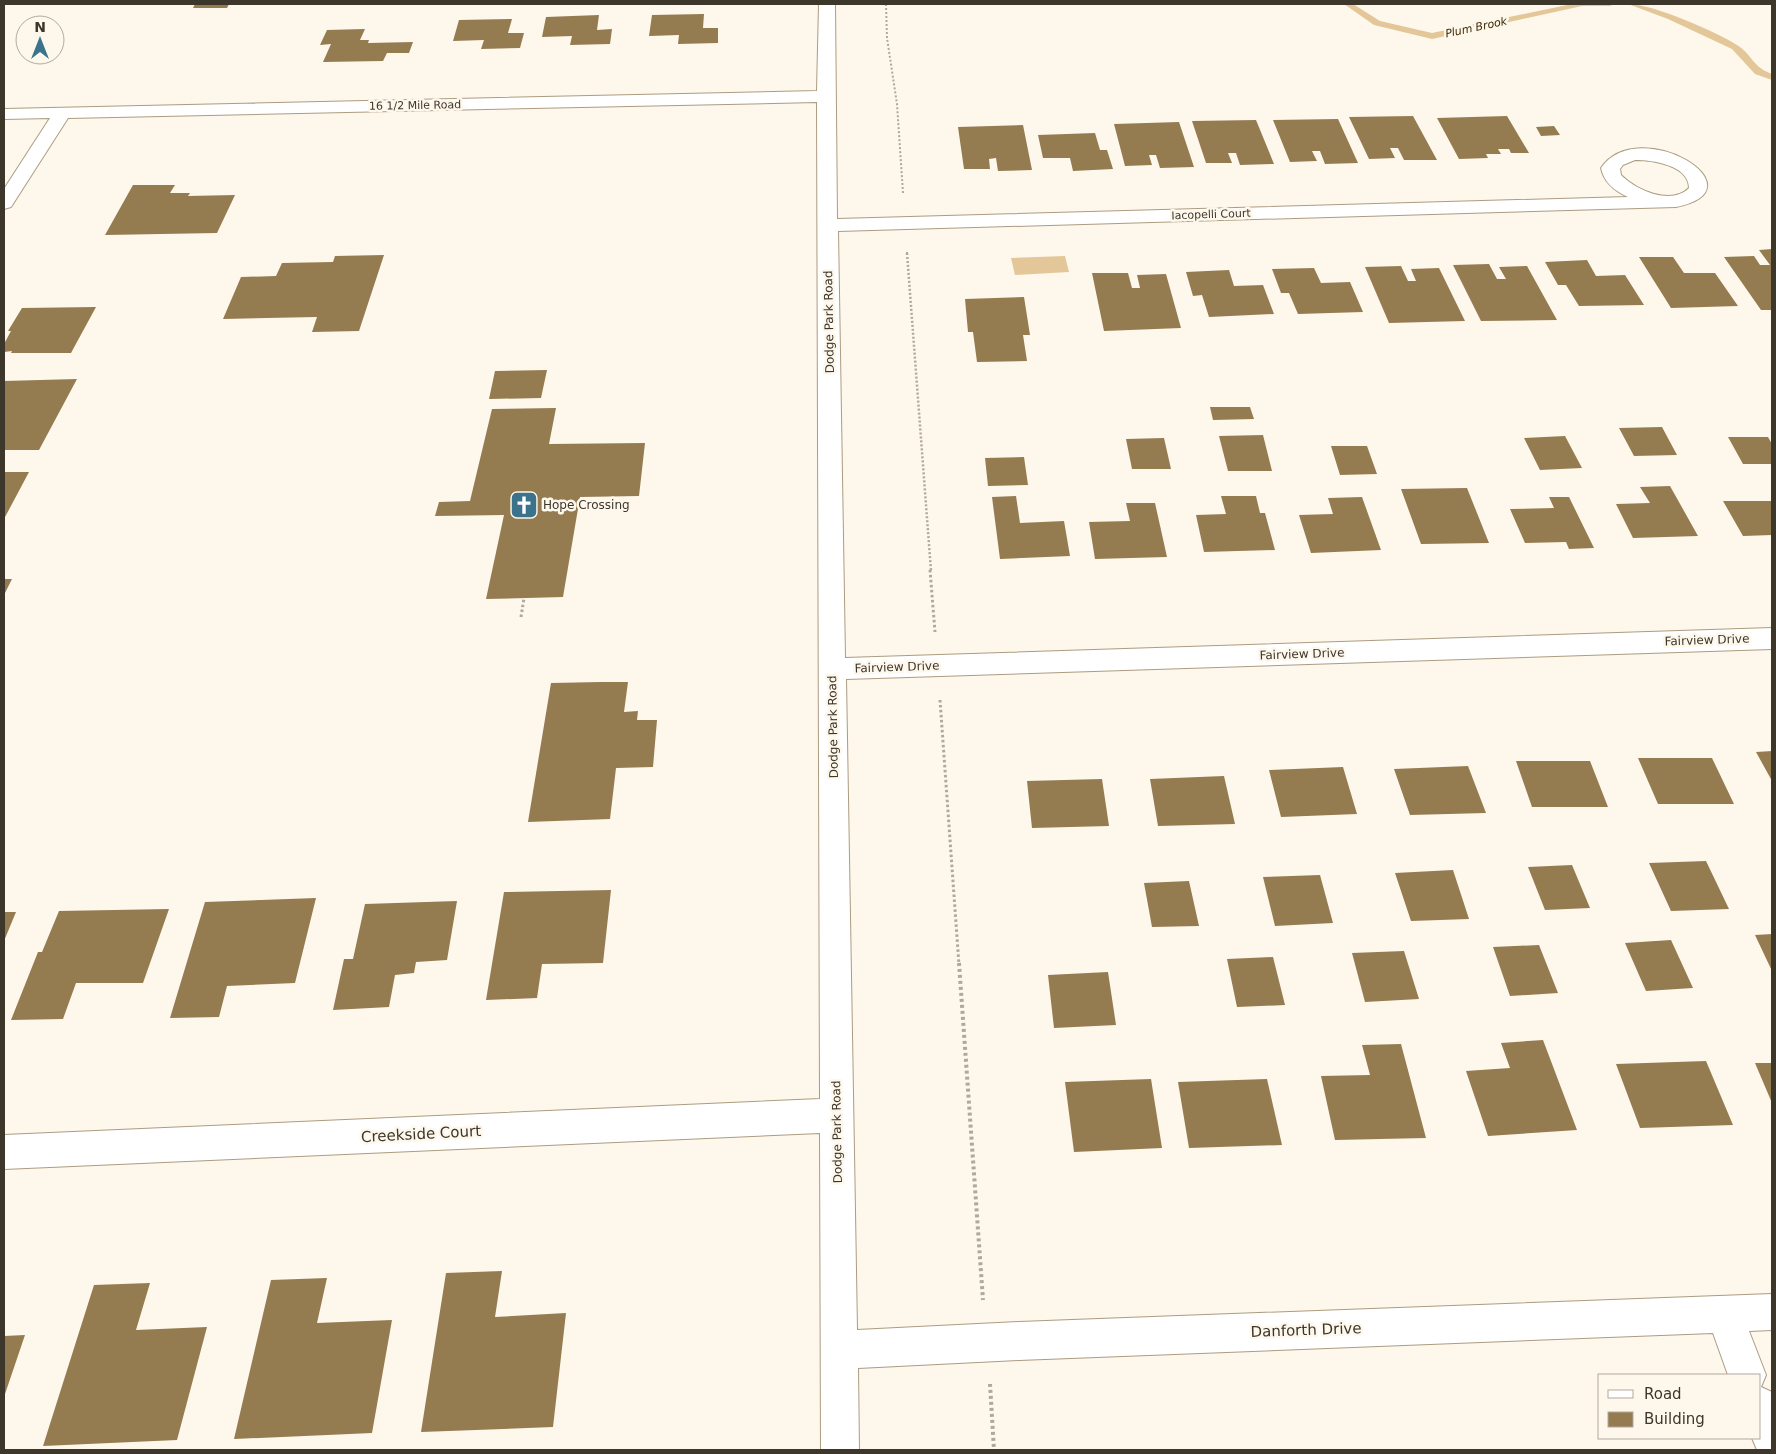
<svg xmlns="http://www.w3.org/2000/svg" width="1776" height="1454" font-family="'DejaVu Sans',sans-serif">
	<rect width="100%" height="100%" fill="#fef7ec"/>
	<path fill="#e3c799" d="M1065,256l4,16 -54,3 -4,-17z"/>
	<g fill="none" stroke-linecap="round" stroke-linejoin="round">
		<path fill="#e3c799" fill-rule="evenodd" d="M1344,4h9l27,17 52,12 140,-29h42l-4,2h-28l-150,33 -58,-14z
			M1628,4c22,-1 89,28 109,41 15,9 15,22 35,29v6l-17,-6 -23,-25 -64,-30z"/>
	</g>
	<path fill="#957b50" d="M195,4h34l-2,4h-34z
		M704,14l-1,14h15v15l-40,1 1,-9 -30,1 3,-21z
		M599,15l-2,15 15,-1 -2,15 -40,1 2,-9 -30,1 4,-20z
		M512,19l-4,14h16l-4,15 -39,1 3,-9 -31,1 6,-21z
		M365,29l-5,11h9l-1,3 45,-1 -4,11h-22l-4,8 -60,1 8,-18 -11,1 7,-15z
		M1413,116l24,44h-33l-6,-12h-8l5,10 -26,1 -20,-42z
		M1507,116l22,37h-18l-2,-4h-11l3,5h-15l2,4 -29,1 -22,-41z
		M1338,119l20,44 -33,1 -5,-13h-8l5,10 -27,1 -17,-42z
		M1256,120l18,44 -34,1 -4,-12h-8l4,10h-26l-14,-42z
		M1179,122l15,45 -34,1 -4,-13h-7l3,10 -27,1 -11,-42z
		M1023,125l9,45 -34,1 -2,-13 -7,1 1,10h-26l-6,-42z
		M1554,126l6,9 -19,1 -5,-9z
		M1095,133l5,17h7l6,19 -40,2 -3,-13h-27l-5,-23z
		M133,185h42l-5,8h20l-2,3 47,-1 -18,38 -112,2z
		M1772,249v61h-11l-37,-53 30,-1 6,9h10l-11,-15z
		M384,255l-25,76 -47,1 5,-15 -94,2 18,-42 35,-1 6,-13 51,-1 2,-6z
		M1639,257h34l11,16h31l23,33 -67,2z
		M1587,260l9,16 29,-1 19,30 -65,1 -13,-21h-8l-13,-23z
		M1489,264l8,15h9l-7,-12 28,-1 30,54 -76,1 -28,-56z
		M1401,266l7,15h8l-5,-12 28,-1 26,53 -76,2 -24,-56z
		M1314,268l7,15 29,-1 13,30 -65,2 -9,-21h-8l-9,-24z
		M1229,270l5,16 29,-1 11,29 -65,3 -7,-22 -9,1 -7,-24z
		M1092,273h36l4,15h8l-3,-13 29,-1 15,54 -77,3z
		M1024,297l6,38h-7l4,26 -50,1 -4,-30h-5l-3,-33z
		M96,307l-25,46h-60l1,-2 -8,1v-8l7,-13h-3l14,-23z
		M547,370l-6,28 -52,1 6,-28z
		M77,379l-38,71h-35v-69z
		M1210,407h40l4,12 -41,1z
		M556,408l-7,36 96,-1 -6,53 -59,1 -17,100 -77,2 18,-84 -69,1 4,-14 31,-1 22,-92z
		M1662,427l15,28 -43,1 -15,-28z
		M1263,435l9,36h-44l-9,-35z
		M1565,436l17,32 -42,2 -16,-32z
		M1728,437h40l4,7v20h-29z
		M1164,438l7,31h-39l-6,-30z
		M1331,446h36l10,28 -37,1z
		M1024,457l4,28 -40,1 -3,-28z
		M4,472h25l-25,47z
		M1670,486l28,50 -65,2 -17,-34 34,-1 -10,-16z
		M1467,488l22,55 -68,1 -20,-55z
		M1016,496l4,27 44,-2 6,35 -70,3 -8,-62z
		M1221,496h35l4,17h5l10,37 -71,2 -8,-37 30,-1z
		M1362,497l19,53 -70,3 -12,-38 34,-1 -5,-16z
		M1549,497h20l25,51 -25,1 -3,-7 -41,1 -15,-34 44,-1z
		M1723,501h49v34l-29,1z
		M1126,503h29l12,54 -72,2 -6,-37 41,-1z
		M4,579h8l-8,16z
		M601,682h27l-4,30 14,-1 -1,9h20l-4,47 -37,1 -6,51 -82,3 23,-139z
		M1772,751v30l-16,-29z
		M1638,758h74l22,46h-76z
		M1516,761h74l18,46h-76z
		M1468,766l18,47 -76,2 -16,-46z
		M1343,767l14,47 -76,3 -12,-47z
		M1224,776l11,48 -77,2 -8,-47z
		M1102,779l7,47 -77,2 -5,-47z
		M1706,861l23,48 -58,2 -22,-48z
		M1572,865l18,43 -45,2 -17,-43z
		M1453,870l16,49 -58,2 -16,-48z
		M1320,875l13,48 -58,3 -12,-49z
		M1189,881l10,45 -47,1 -8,-44z
		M611,890l-8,73 -61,1 -5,34 -51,2 18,-108z
		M316,898l-21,85 -68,3 -8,31 -49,1 35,-116z
		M457,901l-10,59 -31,2 -2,11 -19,2 -6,32 -56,3 11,-51h9l12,-55z
		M169,909l-26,74h-67l-13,36 -52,1 27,-68h4l17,-41z
		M4,912h12l-12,29z
		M1772,934v37l-17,-36z
		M1671,940l22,48 -47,3 -21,-48z
		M1539,945l19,48 -48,3 -17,-49z
		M1404,951l15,48 -54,3 -13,-49z
		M1273,957l12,48 -48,2 -10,-48z
		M1108,972l8,53 -62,3 -6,-53z
		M1543,1040l34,90 -89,6 -22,-65 44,-3 -9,-25z
		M1401,1044l25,94 -91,2 -14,-64 49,-1 -8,-30z
		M1706,1061l27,64 -93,3 -24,-64z
		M1755,1063h17v40z
		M1151,1079l11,69 -88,4 -9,-70z
		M1267,1079l15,66 -93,3 -11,-66z
		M502,1271l-7,46 71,-4 -13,114 -132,5 25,-159z
		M327,1278l-10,45 75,-3 -20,113 -138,6 37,-159z
		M150,1283l-14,47 71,-3 -30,113 -134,6 51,-161z
		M25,1335l-21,62v-61z"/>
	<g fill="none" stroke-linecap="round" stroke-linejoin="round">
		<g stroke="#ac9c81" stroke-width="2">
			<path id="minor" d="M819,4h16l2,215 791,-22c-13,-6 -24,-14 -27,-29 38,-55 164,21 75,39l-838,24 7,427 927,-30v21l-926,30 11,651 162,-8 753,-28v36l-23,1 17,44 -5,12 11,5v58h-15l-5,-12h8v-63h-32l-15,-42 -694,27 -161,8 1,82h-38l-1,-317 -816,36v-34l816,-36 -3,-997 -749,16 -57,89 -7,2v-20l46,-71 -46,1v-10l813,-18zM1635,160c17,0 54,5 54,28 -18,18 -53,2 -68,-13l-1,-6 3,-4z"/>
		</g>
		<path stroke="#afa89d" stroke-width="2" stroke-dasharray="2 2" stroke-linecap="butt" d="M886,4l1,34 10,66 6,89
			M907,252v3"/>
		<path stroke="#afa89d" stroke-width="2.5" stroke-dasharray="2 2" stroke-linecap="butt" d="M907,253l24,318"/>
		<path stroke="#afa89d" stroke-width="3" stroke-dasharray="2.5 2.5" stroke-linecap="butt" d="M930,570l5,62
			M521,617l3,-19
			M940,700l19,265"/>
		<path stroke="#afa89d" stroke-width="4" stroke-dasharray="3 3" stroke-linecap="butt" d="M959,963l24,337
			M990,1384l4,66"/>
		<use href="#minor" fill="#fff" fill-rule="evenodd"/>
	</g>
	<defs>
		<g id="church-square" transform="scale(1.4375)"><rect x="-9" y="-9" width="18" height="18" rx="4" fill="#3b738d" stroke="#fef7ec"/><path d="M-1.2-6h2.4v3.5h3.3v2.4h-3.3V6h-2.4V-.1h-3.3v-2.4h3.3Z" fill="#fff"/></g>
	</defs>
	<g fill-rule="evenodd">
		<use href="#church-square" x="524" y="505"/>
	</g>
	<g text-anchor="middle" stroke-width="5" stroke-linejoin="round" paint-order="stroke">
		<g font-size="11" font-style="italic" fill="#3c2902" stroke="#fef7ec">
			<text transform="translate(1476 27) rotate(-12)" y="4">Plum Brook</text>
		</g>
		<g font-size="11" fill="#3d362b" stroke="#fef7ec">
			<text transform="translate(415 105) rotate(-1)" y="4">16 1/2 Mile Road</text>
			<text transform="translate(1211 214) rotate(-2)" y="4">Iacopelli Court</text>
		</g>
		<g font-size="12" fill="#3d362b" stroke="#fef7ec">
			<text transform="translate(829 322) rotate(-91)" y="4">Dodge Park Road</text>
			<text transform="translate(1707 640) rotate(-2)" y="4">Fairview Drive</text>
			<text transform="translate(1302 654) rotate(-2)" y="4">Fairview Drive</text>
			<text transform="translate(897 667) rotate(-2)" y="4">Fairview Drive</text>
			<text transform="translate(833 727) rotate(-91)" y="4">Dodge Park Road</text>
			<text transform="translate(837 1132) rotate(-91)" y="4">Dodge Park Road</text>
		</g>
		<g font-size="12" fill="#3d362b" stroke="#fef7ec" text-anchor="start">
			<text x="543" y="509">Hope Crossing</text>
		</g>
		<g font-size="15" fill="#3d362b" stroke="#fef7ec">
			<text transform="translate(421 1134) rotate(-3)" y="5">Creekside Court</text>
			<text transform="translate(1306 1330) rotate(-2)" y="5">Danforth Drive</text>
		</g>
	</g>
	<rect width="1776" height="1454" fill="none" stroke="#3d362b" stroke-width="10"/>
	<rect x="1598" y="1374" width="162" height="65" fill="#fef7ec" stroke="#b1aa9f"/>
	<rect x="1608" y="1390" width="25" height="8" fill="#ffffff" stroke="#b1aa9f"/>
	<text x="1644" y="1399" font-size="15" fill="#3d362b">Road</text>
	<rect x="1608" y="1412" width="25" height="15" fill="#957b50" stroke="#b1aa9f"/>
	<text x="1644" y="1424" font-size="15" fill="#3d362b">Building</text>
	<g transform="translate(40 40)"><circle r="24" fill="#fef7ec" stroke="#b1aa9f"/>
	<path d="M0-4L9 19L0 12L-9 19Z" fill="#3b738d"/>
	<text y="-8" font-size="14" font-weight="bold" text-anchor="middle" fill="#3d362b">N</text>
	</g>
</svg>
